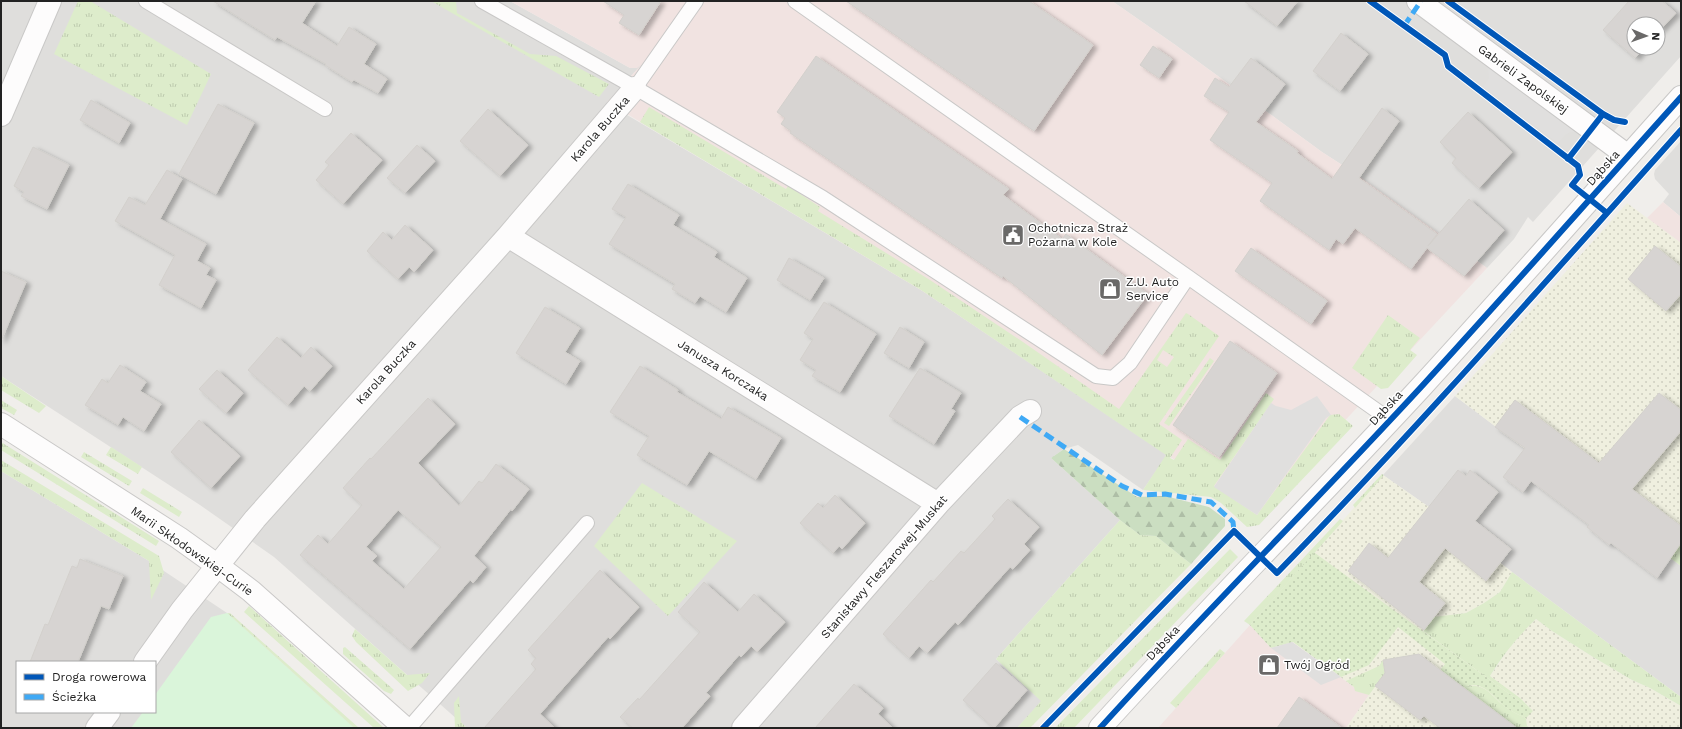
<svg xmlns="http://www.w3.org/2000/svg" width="1682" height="729" font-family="'Work Sans',sans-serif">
	<defs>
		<pattern id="farmland-dots" width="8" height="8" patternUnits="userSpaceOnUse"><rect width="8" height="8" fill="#efefdf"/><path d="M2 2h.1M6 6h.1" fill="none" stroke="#cdcdbf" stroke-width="1.8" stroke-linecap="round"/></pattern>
		<pattern id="grass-tufts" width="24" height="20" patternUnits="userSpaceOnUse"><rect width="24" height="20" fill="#ddeccb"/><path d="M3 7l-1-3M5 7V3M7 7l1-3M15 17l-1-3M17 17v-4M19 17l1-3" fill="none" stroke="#bdcaae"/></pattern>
		<pattern id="forest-firs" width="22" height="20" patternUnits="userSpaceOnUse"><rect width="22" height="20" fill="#cbdec1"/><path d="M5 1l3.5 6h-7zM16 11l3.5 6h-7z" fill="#aebea6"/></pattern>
		<pattern id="garden-dots" width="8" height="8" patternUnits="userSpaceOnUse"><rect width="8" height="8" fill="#ddeccb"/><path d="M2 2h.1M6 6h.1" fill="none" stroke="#bdcaae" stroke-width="1.8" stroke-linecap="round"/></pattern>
		<filter id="shadow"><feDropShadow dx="4.5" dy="2.5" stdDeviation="2" flood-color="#0004"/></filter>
	</defs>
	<rect width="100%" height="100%" fill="#f0eeeb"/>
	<path fill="#dfdedc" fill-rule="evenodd" d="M1,1h509l120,67 13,-5 -36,40 314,187 246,165 -24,35 -65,-45 -14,4 -13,9 69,62 -124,139 46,42 -25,27h-550l-193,-171 -74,-52 -199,-129z
		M1112,1h569v55l-148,166 -5,-5 -14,22 -27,29 -134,-96 -31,-20 -148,-108zM1634,24h24v24h-24z
		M1681,141v76l-18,-15 6,-8 -14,-15 -1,-5 1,-4z
		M1455,396l226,170v131l-169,-125 -83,-65 -46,-32z
		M1,471l148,90 78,52 127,115h-353zM17,662h138v50h-138z"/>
	<path fill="#f1e3e1" d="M510,1h602l62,43 148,108 31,20 134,96 -230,247 -336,-225 -314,-188 34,-37 -4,3h-7z
		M1663,202l18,15v26l-34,-25z
		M1250,625l21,23 21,-6 62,45 15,8 -23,33h-188z"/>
	<path fill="url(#farmland-dots)" d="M1627,203l54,40v300l-11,15 -215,-162z
		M1383,475l46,32 83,65 -12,20 -16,11 -18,10 -15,2 -28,16 107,76 -40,-31 18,-26 16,-20 12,-11 16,12 41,26 39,23 18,8 31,18v22h-151l-3,-2 -1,-7 -11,9h-169l23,-33 -15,-8 -61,-45 -22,6 -21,-23z"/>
	<path fill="url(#grass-tufts)" fill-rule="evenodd" d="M78,1h12l121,73 -24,51 -133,-71z
		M431,1h25l1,12 73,41 26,2 53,28 -10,13z
		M649,107l137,82 2,-3 32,21 -2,4 112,69 93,62 96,67 67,-96 2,1 31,22 -60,88 23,16 -12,18 4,2 14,-21 32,21 46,-67 8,6 -60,87 43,29 73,-100 9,-1 14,12 -94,99 -12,2 -26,-24 -10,-6 -68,-7 23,-35 -245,-165 -281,-168zM1163,350l11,7 -7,10 -10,-7z
		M1388,315l32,23 -10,12 7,5 -29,33 -7,1 -29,-21z
		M1210,358l4,3 -45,65 -5,-3z
		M1,376l45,30 -7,7 -38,-23z
		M1,400l16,10 -3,5 -13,-7z
		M1,442l158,99 -3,5 -155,-96z
		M111,447l31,20 -4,7 -32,-19z
		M84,452l48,29 -3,5 -48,-29z
		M1,460l158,96 5,17 -13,27 -2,-39 -148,-90z
		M1382,474l2,1 -29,33 -2,-3z
		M642,483l95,58 -69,75 -74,-70z
		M143,488l39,24 -3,5 -39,-24z
		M1340,519l3,2 -93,104 -6,-4z
		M1120,520l20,15 16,1 35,28 -161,164h-13l24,-27 -45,-42z
		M1681,543v23l-11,-8z
		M1230,549l8,8 -164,171h-19z
		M1512,572l169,125v9l-31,-18 -18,-8 -39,-23 -41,-26 -16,-12c-18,17 -33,36 -46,57l30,22 13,13 -110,-80 11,-14 32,-4 18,-10 16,-11z
		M249,606l135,122h-10l-130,-116z
		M227,613h3l129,115h-5z
		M355,629l52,46 23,-2 -8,10 -14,8 -52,-49 -4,-6z
		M345,647l49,43 -3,4 -7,-3 -41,-37v-6z
		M1220,649l5,4 -49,55 -6,-5z
		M1383,660l2,13 -16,22 -14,-4 -1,-4 -8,-6 33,-15z
		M1467,686c20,-2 23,9 37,20 7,5 14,9 22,12l1,8 3,2h-15l-51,-40z
		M459,696l2,26 6,6h-12l-1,-25z"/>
	<path fill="url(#forest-firs)" d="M1064,449l73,48 28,-1 44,11 16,12v7l-34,38 -35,-28 -16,-1 -20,-15 -69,-62z"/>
	<path fill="#daf5da" d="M227,613l127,115h-223l12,-16h12v-17l56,-78z"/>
	<path fill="url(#garden-dots)" d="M1314,553h1l218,158 -7,7c-8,-3 -15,-7 -22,-12 -11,-10 -24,-28 -40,-18l-24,-18 5,-6 -47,-37 -29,38 -28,12 -48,-35 -22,6 -21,-23z"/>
	<path fill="#e0dfde" d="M1488,66l89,66h-7l-5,3 -7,8 -75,-56 6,-9z
		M1317,396l14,19 -5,3 -69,97 -43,-28 57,-84 5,3 15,4z
		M1292,642l49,35 -20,8 -50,-37z"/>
	<path fill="#d7d4d2" stroke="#d3d0cc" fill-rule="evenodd" filter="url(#shadow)" d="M213,1h103l-14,22 35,23 12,-19 27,17 -12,20 23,15 -9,14 -24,-13 -2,2 -27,-17 1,-1 -49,-27 -2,3z
		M603,1h58l-22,34 -20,-12 5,-8z
		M846,1h183l64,44 -59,86z
		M1244,1h54l-21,25z
		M1629,1h33l14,12 -18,19v-8h-24v24h10l-9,10 -32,-28z
		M1341,33l27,21 -28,37 -27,-20z
		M1153,46l19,13 -13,19 -19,-13z
		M816,56l193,133 -6,6 59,44 4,-5 82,60 -46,61 -99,-79 -1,2 -212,-145 1,-2 -10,-7 4,-6 -8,-6z
		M1251,58l34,26 -29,38 42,29 -1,2 35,26 50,-71 17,13 -40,57 78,56 -9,12 41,-47 35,31 -40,46 -37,-28 -16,21 -56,-41 -12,16 -7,-5 -7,11 -69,-49 12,-18 -62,-43 19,-28 -25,-16 11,-18 14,9z
		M91,100l39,23 -11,20 -39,-23z
		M218,104l36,19 -38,71 -37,-20z
		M488,109l40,36 -28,31 -40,-35z
		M1468,112l44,40 -33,36 -27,-25 4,-5 -16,-16z
		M351,133l31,27 -39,44 -27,-24 13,-15 -4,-3z
		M417,145l18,16 -30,32 -18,-15z
		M33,147l36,18 -22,44 -26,-13 3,-4 -10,-6z
		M167,170l15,9 -22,40 46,25 -9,17 13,7 -4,7 10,5 -15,28 -42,-23 16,-30 -60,-34 14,-24 16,8z
		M628,184l51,31 -6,10 44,27 -3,5 33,21 -21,34 -26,-16 -5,7 -23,-14 3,-5 -66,-40 17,-27 -14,-8z
		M405,225l28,25 -19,22 -5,-5 -11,12 -31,-28 16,-19 9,8z
		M1655,246l26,21v27l-15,17 -38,-32z
		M1251,248l76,53 -16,23 -76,-53z
		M789,258l35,20 -14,22 -33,-20z
		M1,271l25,11 -25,59z
		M824,302l52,32 -36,58 -28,-16 4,-6 -16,-10 13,-21 -9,-6z
		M545,307l35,21 -15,24 15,9 -14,23 -50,-31z
		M900,327l24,15 -15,26 -25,-15z
		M277,337l24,21 10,-11 21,19 -22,25 -6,-5 -16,19 -40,-35z
		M1230,341l47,32 -58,84 -46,-32z
		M120,365l26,17 -6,9 21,13 -17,27 -21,-14 -5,8 -33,-20 17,-26 6,4z
		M640,366l38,24 -1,2 44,27 7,-12 53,31 -25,41 -47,-28 -22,34 -50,-30 12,-19 -39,-24z
		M920,368l41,25 -10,16 4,2 -21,33 -45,-28z
		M217,370l26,23 -17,20 -27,-24z
		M1659,393l22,17v21l-49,58 49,37v17l-24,35 -46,-35 -2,2 -22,-18 2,-2 -58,-44 -8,11 -20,-15 22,-29 -30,-21 20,-27 84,63z
		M428,398l27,26 -37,39 41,43 20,-25 3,2 14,-19 33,25 -17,22 -1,-2 -37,47 12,11 -13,16 -3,-3 -60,69 -110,-94 18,-20 10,9 34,-39 -19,-17 27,-30 1,1zM398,510l43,37 -37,42 -32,-28 5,-5 -11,-9z
		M199,420l41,36 -29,32 -40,-36z
		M1458,470l8,6 4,-6 28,22 -23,29 36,28 -25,32 -41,-33 -26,34 26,21 -21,27 -76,-59 21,-28 19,15z
		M835,495l30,28 -23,26 -3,-3 -6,7 -33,-30 18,-20 5,5z
		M1008,499l31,28 -15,17 6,6 -17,19 -3,-2 -52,58 -3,-3 -28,31 -8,-7 -10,12 -26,-24 48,-54 2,2 28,-31 3,2 31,-34 -3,-3z
		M80,559l43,17 -14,33 -8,-3 -23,56h-48l15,-38 3,1 24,-59 5,2z
		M600,570l39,37 -29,32 -2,-2 -68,77 15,14h-71l52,-59 -5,-5 5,-6 -8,-8z
		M704,582l34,30 16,-18 31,28 -28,30 -6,-6 -10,11 -2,-2 -33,38 4,3 -28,32h-49l-13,-11 18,-19 1,2 61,-68 -22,-20z
		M1419,654l45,34 53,40h-77l-16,-12 -4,4 -45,-34 10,-13 -2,-13z
		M996,663l31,27 -33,38 -31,-28z
		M854,684l29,24 -5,6 15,14h-78z
		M1299,697l43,31h-65z"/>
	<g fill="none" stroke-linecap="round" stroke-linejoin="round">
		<g stroke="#c9c8c7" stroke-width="16">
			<path id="service" d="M146,1l179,108
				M482,1l140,79 201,118 273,178 17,2 17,-15 58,-86
				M795,1l393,276 202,143
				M635,88l61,-87
				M409,728l178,-205"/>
		</g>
		<g stroke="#c9c8c7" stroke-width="24">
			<path id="minor" d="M1418,1l210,155
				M1,115l49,-114
				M508,236l430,268
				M145,662l37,-52 73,-91 253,-283 127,-148
				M97,728l12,-16
				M743,728l195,-224 82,-87 10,-6"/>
		</g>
		<g stroke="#c9c8c7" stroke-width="24">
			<path id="tertiary" d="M1,424l178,114 39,28 33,25 154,137
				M1100,728c105,-116 216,-227 322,-342 87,-95 173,-193 259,-289"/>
		</g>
		<use href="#service" stroke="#fdfcfc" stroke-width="14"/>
		<use href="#minor" stroke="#fdfcfc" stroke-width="22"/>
		<use href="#tertiary" stroke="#fdfcfc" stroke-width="22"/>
		<path stroke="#3fa9f5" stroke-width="5" stroke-dasharray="10 5" stroke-linecap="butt" d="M1404,26l17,-25
			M1020,417l102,69 20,9 23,-1 46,8 22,20 1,9 3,3"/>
		<g stroke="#fff" stroke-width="8">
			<path id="cycleway" d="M1370,1l75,54 3,11 130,100 2,9 -8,10 35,28
				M1448,1l155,113 11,6 11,2
				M1568,159l35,-45
				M1043,728l191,-197 43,42c139,-143 271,-294 404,-443
				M1100,728c105,-116 216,-227 322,-342 87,-95 173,-193 259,-289"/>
		</g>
		<use href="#cycleway" stroke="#0057b8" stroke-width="6"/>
	</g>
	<defs>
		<g id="civic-square" transform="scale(1.15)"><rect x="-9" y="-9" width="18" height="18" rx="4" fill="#6a6968" stroke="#fff"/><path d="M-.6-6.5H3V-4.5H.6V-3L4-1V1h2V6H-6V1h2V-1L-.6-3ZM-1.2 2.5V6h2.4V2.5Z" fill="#fff"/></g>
		<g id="shop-square" transform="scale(1.15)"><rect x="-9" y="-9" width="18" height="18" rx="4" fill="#6a6968" stroke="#fff"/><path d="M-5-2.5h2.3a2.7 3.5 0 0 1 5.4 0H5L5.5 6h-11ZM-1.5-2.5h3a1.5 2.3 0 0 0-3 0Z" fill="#fff"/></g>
	</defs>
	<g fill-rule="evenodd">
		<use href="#civic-square" x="1013" y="235"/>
		<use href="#shop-square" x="1110" y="289"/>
		<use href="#shop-square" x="1269" y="665"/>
	</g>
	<g text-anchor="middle" stroke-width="3" stroke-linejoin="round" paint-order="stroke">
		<g font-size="12" fill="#222" stroke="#fff">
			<text transform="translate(1523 79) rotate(36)" y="4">Gabrieli Zapolskiej</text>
			<text transform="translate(600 129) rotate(-49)" y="4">Karola Buczka</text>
			<text transform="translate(1603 168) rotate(-48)" y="4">Dąbska</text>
			<text transform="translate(723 370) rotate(32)" y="4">Janusza Korczaka</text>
			<text transform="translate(386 372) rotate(-48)" y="4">Karola Buczka</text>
			<text transform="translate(1386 408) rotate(-47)" y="4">Dąbska</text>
			<text transform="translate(192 551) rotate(35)" y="4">Marii Skłodowskiej-Curie</text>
			<text transform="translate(884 567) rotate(-49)" y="4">Stanisławy Fleszarowej-Muskat</text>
			<text transform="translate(1163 643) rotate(-47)" y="4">Dąbska</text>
		</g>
		<g font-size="12" fill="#222" stroke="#fff" text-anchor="start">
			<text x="1028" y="232">Ochotnicza Straż<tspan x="1028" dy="14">Pożarna w Kole</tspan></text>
			<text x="1126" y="286">Z.U. Auto<tspan x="1126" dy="14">Service</tspan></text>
			<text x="1284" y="669">Twój Ogród</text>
		</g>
	</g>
	<rect width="1682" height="729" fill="none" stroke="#222222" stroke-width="4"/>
	<rect x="16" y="661" width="140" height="52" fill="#ffffff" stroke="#a7a7a7"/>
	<rect x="24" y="674" width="20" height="6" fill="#0057b8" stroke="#a7a7a7"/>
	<text x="52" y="681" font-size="12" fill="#222222">Droga rowerowa</text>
	<rect x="24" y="694" width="20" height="6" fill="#3fa9f5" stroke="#a7a7a7"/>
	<text x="52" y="701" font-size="12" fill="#222222">Ścieżka</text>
	<g transform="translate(1646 36) rotate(92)"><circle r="19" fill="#ffffff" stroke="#a7a7a7"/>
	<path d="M0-3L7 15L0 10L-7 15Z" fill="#6a6968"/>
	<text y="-6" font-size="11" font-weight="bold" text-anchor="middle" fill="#222222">N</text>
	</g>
</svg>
